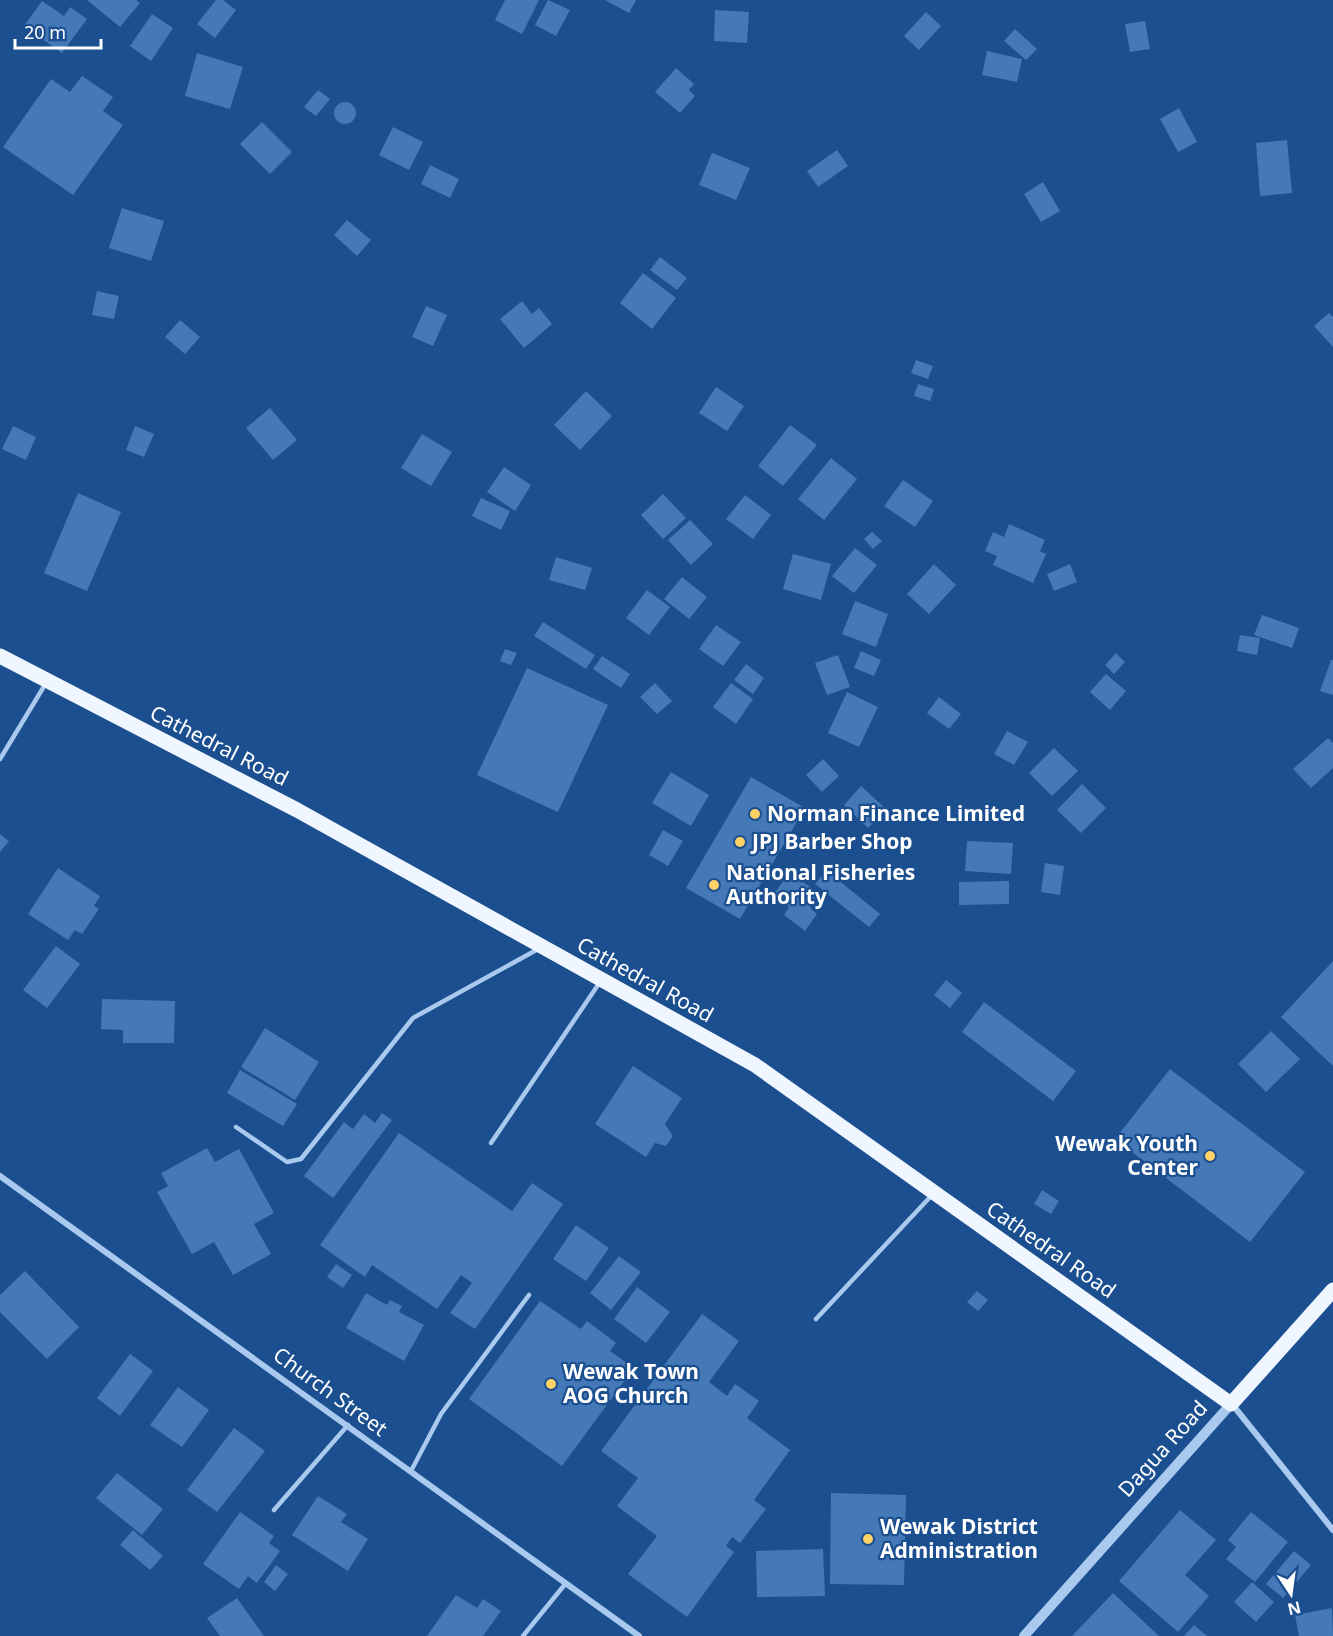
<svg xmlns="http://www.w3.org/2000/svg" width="1333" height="1636" font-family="'Noto Sans',sans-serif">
	<rect width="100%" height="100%" fill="#1b4f8f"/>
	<path fill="#4478b7" d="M87,0h49l4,3 -20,24z
		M216,0h7l13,10 -21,28 -18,-14z
		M505,0h34l-17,34 -27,-14z
		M548,0l22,10 -14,26 -21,-11z
		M605,0h31l-7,13z
		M42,1l22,15 6,-9 17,12 -25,34 -38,-27z
		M715,10l34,2 -2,31 -33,-2z
		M926,12l15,14 -22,24 -15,-14z
		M152,14l21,14 -22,33 -21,-15z
		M1145,21l5,28 -20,3 -5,-28z
		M1015,29l22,20 -11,11 -22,-19z
		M987,51l35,8 -5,23 -35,-7z
		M197,53l46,14 -13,42 -45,-13z
		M676,68l18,16 -5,6 6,6 -15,17 -25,-21z
		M82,76l31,21 -10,14 20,14 -50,70 -70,-48 48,-68 19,13z
		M318,90l12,9 -14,17 -12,-9z
		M334 113a11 11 0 1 1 22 0a11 11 0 1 1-22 0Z
		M1179,108l18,34 -19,10 -18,-33z
		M262,122l30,30 -22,22 -30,-30z
		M393,127l30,15 -14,28 -30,-15z
		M1287,140l5,53 -32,3 -4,-53z
		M837,150l11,16 -30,21 -11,-16z
		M712,153l38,15 -14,32 -37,-15z
		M430,165l29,14 -9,19 -29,-14z
		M1043,182l17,29 -19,11 -17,-28z
		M122,208l42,13 -13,40 -42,-13z
		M347,220l24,20 -14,16 -23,-21z
		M660,257l27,21 -10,12 -27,-20z
		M643,273l33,25 -24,31 -32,-26z
		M97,291l22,5 -5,23 -22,-4z
		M522,301l10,13 7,-6 13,16 -28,24 -24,-29z
		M426,306l21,9 -14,31 -21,-9z
		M1329,313l4,4v30l-19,-21z
		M180,320l20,17 -15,17 -20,-17z
		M916,360l17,6 -5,13 -17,-6z
		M918,384l16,5 -4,12 -16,-5z
		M716,387l28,19 -17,25 -28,-18z
		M586,391l26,25 -32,34 -26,-25z
		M270,408l27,32 -24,20 -27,-32z
		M790,425l27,20 -34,41 -25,-20z
		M13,426l23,11 -10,23 -24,-11z
		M135,426l19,8 -10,23 -18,-7z
		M422,434l30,18 -21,34 -30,-18z
		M831,458l26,21 -33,41 -26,-21z
		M504,467l27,18 -16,26 -28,-19z
		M903,480l30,21 -18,26 -31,-21z
		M78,493l43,19 -34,79 -43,-18z
		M663,494l23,24 -23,21 -22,-24z
		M745,495l26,20 -18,24 -27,-20z
		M481,498l29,13 -9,19 -29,-14z
		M690,520l23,24 -22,21 -23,-25z
		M1009,524l36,16 -5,11 6,3 -13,29 -40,-18 4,-9 -12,-5 8,-19 11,5z
		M872,532l10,9 -9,8 -9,-10z
		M855,548l22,17 -23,28 -22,-17z
		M793,554l38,10 -10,36 -38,-11z
		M556,557l36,11 -7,22 -36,-10z
		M934,564l22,21 -27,29 -22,-20z
		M1070,564l7,18 -23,9 -7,-17z
		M682,577l25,20 -18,22 -25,-20z
		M647,590l23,17 -21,28 -23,-17z
		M855,601l33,13 -12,33 -34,-13z
		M1262,615l37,13 -7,20 -38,-13z
		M543,622l52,33 -9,14 -52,-33z
		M716,625l25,17 -18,24 -24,-17z
		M1240,635l20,3 -3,17 -20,-4z
		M505,649l12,4 -6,12 -11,-4z
		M861,651l20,9 -7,16 -20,-8z
		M1116,653l9,9 -11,12 -9,-9z
		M838,655l12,32 -23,8 -12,-32z
		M602,656l28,18 -9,14 -28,-19z
		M1331,660h2v35l-13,-4z
		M746,664l18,14 -11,16 -19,-14z
		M527,668l81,37 -50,107 -81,-37z
		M1106,674l20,17 -16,19 -20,-18z
		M655,683l17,18 -15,13 -17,-17z
		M731,683l22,16 -17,25 -23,-17z
		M847,692l31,15 -19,40 -31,-14z
		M939,697l22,17 -12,15 -22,-16z
		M1007,731l21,11 -14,23 -20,-11z
		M1328,738l5,5v25l-22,20 -18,-19z
		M1054,748l24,23 -26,25 -23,-23z
		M823,759l16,17 -17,16 -16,-17z
		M671,772l38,23 -18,31 -39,-23z
		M751,777l54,31 -65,111 -54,-31z
		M1082,784l24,24 -25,25 -24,-23z
		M861,786l25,23 -18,19 -24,-23z
		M663,830l20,11 -15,25 -19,-11z
		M0,834l9,7 -9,11z
		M967,841l46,2 -2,31 -46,-3z
		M1045,863l19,3 -4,29 -19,-3z
		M58,868l42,28 -6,10 5,3 -17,25 -7,-4 -7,10 -40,-26z
		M826,870l54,44 -11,13 -54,-43z
		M790,872l31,23 -11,13 7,6 -12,17 -21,-16 5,-8 -16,-12z
		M1009,881v23l-50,1v-23z
		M56,946l24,18 -33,44 -24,-18z
		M1333,961v105l-52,-49z
		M946,980l16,13 -12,15 -16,-13z
		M102,999l73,2 -1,42h-51v-13l-22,-1z
		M984,1002l92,69 -23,30 -91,-69z
		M265,1028l54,34 -24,38 -54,-33z
		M1271,1031l29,28 -34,33 -28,-28z
		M633,1066l49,32 -17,26 8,12 -7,10 -11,-3 -9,14 -51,-33z
		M1170,1069l135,103 -55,70 -135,-103z
		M240,1070l57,34 -14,22 -56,-33z
		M382,1113l10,7 -59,78 -29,-22 40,-54 9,7 11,-15 11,9z
		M399,1133l113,78 20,-28 31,21 -88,125 -25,-16 22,-30 -11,-8 -24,34 -65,-44 -7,12 -45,-32z
		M207,1148l8,14 24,-13 35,64 -20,11 17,30 -38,21 -19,-33 -22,12 -35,-62 11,-6 -7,-13z
		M1042,1190l17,11 -8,13 -17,-10z
		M576,1225l33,23 -23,33 -33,-22z
		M619,1256l22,16 -30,38 -21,-17z
		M336,1264l16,11 -9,13 -16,-11z
		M25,1271l54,56 -32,32 -47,-47v-17z
		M637,1287l33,25 -24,31 -32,-24z
		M977,1291l11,9 -10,11 -11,-9z
		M366,1293l21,12 3,-5 12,6 -3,6 25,13 -20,36 -58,-33z
		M540,1301l41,28 6,-8 29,22 -6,8 24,17 -72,98 -93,-67z
		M702,1314l37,27 -30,41 18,14 8,-12 24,17 -12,17 43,32 -36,50 12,9 -26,34 -8,-6 -6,9 8,6 -47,65 -59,-43 29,-38 -40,-30 21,-28 -37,-27z
		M130,1354l23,17 -33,45 -23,-18z
		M178,1387l31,23 -27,37 -32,-22z
		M234,1428l31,23 -48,61 -30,-22z
		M117,1473l46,36 -21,26 -46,-37z
		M831,1493l75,2 -2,90 -74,-1z
		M318,1496l29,18 -6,8 27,17 -20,32 -56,-36z
		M1180,1510l36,30 -31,35 24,21 -31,36 -59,-51z
		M240,1512l34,24 -5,7 11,8 -23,32 -9,-7 -9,13 -36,-25z
		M1251,1512l37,30 -33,40 -29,-23 10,-12 -8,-7z
		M133,1530l30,26 -13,14 -30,-25z
		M823,1549l2,47 -68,1 -1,-46z
		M1294,1551l17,14 -28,33 -17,-14z
		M276,1565l12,9 -13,17 -11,-9z
		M1252,1582l22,20 -18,20 -22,-20z
		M1113,1593l46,43h-87z
		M456,1595l21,13 6,-9 18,12 -18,25h-56z
		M237,1598l27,38h-44l-13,-18z
		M1332,1608l1,28h-34l-4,-21z
		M1194,1625l13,11h-23z"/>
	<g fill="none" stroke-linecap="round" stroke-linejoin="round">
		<path stroke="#a9c9ee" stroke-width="4.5" d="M0,759l46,-76
			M236,1127l51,35 14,-3 112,-141 127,-70
			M491,1143l109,-161
			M816,1319l116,-124
			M411,1471l30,-57 88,-119
			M274,1510l74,-85
			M523,1636l43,-53"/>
		<path stroke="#a9c9ee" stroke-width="6" d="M0,1176l639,460
			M1232,1404l101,126"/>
		<path stroke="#a9c9ee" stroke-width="10" d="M1024,1636l207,-232"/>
		<path stroke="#f0f6ff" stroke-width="15" d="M0,656l297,154 458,255 476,339 102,-114"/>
	</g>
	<g fill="#ffd166" stroke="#1b4f8f" stroke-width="2">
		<circle cx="755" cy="814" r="6"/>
		<circle cx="740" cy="842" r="6"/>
		<circle cx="714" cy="885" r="6"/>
		<circle cx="1210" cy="1156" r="6"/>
		<circle cx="551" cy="1384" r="6"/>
		<circle cx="868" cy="1539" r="6"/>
	</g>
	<g text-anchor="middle" stroke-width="4.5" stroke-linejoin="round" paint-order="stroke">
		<g font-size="21" fill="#fff" stroke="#1b4f8f">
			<text transform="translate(219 746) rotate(27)" y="7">Cathedral Road</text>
			<text transform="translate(645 980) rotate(29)" y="7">Cathedral Road</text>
			<text transform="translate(1051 1250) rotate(35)" y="7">Cathedral Road</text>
			<text transform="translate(330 1392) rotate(36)" y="7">Church Street</text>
			<text transform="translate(1163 1449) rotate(-48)" y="7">Dagua Road</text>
		</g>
		<g font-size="21" font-weight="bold" fill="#fff" stroke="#1b4f8f" text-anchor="start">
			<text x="767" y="821">Norman Finance Limited</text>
			<text x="752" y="849">JPJ Barber Shop</text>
			<text x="726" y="880">National Fisheries<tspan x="726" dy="24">Authority</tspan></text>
			<text x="1198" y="1151" text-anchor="end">Wewak Youth<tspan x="1198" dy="24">Center</tspan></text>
			<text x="563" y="1379">Wewak Town<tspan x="563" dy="24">AOG Church</tspan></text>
			<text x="880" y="1534">Wewak District<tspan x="880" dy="24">Administration</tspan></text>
		</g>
	</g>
	<g transform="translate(1291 1594) rotate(167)" stroke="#1b4f8f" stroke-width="4.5" paint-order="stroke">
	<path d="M0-4.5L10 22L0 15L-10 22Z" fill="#ffffff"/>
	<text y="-9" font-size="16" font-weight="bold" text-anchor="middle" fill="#ffffff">N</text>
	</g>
	<path d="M15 39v9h86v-9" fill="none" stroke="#ffffff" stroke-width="3"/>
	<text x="24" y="39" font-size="18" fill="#ffffff" stroke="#1b4f8f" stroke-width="4.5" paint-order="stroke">20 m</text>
</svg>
